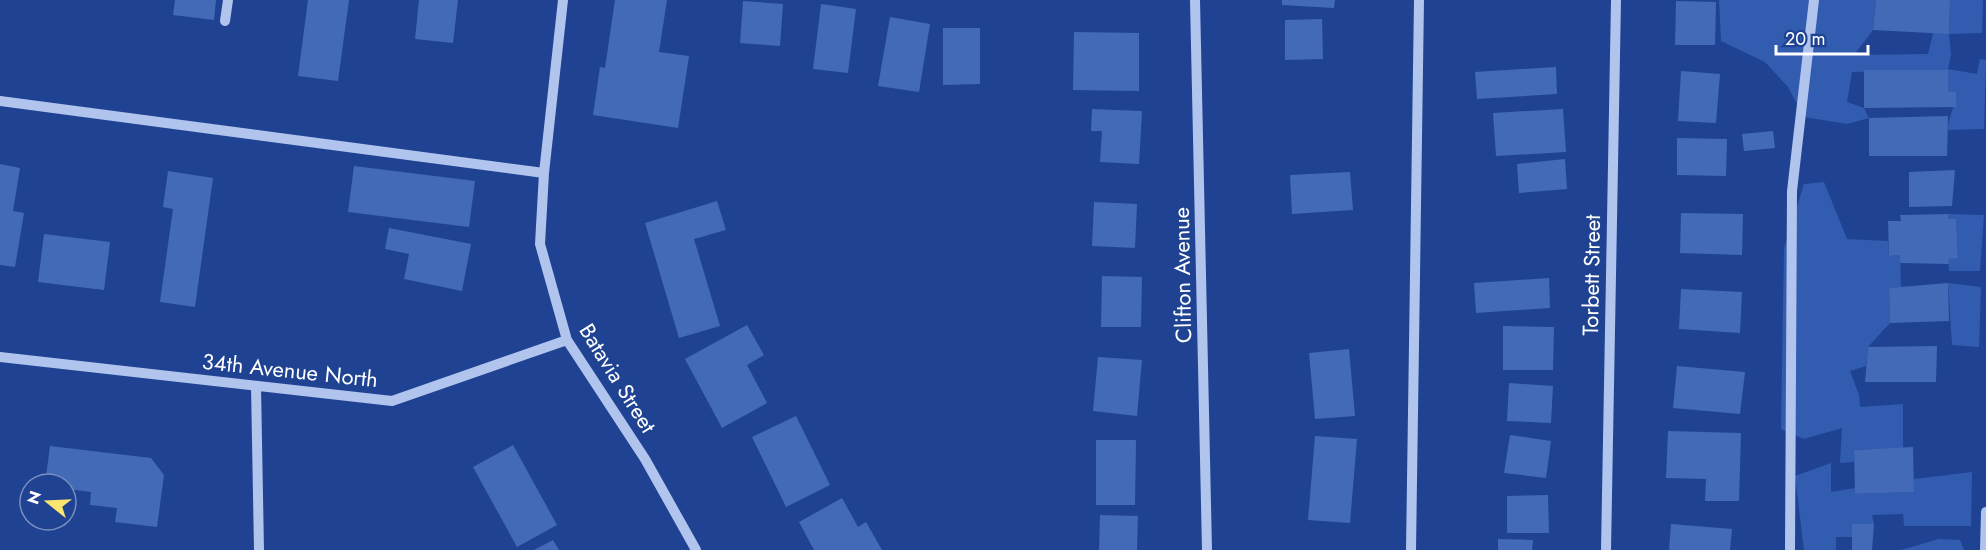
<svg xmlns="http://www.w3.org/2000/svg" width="1986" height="550" font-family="Jost,sans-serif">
	<rect width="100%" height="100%" fill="#1f4392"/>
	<path fill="#325caf" d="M1719,0h157l-3,30 -19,25 74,-1 5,-21h16l1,-33h33l-1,33 -33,1 2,21 -3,14 29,5 3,-15 6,1 -2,69 -36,1c0,-15 8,-23 8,-38l-8,-1v-21l-96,2 -5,30 17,6 5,10 -22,6 -43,-7 -16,-30 -23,-25 -44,-21z
		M1824,182l23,57 41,2 1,15 11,-1 1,32 -12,1 1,35 -22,24 -2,19 -16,5 9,24 1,12 43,-3v44l-49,2v12l-14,1 2,-35 -38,11 -23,-10 3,-181 20,-64z
		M1948,214l36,1 -4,56h-31l-1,-12 10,-2 -2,-38h-8z
		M1948,283l33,4 -2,60 -27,-2z
		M1831,463v29l24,-4v6l59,-2v-13l58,-7 -1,54h-67l-1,-12 -31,1 2,9h-22v13h-16v13h-32l-9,-74z
		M1939,539l21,1 4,10h-63z"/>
	<path fill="#436ab7" d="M175,0h41l-2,20 -41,-5z
		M308,0h41l-11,81 -40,-5z
		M419,0h39l-5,43 -38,-4z
		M615,0h52l-8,52 30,4 -11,72 -85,-13 7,-48 5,1z
		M1282,0h53l-1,8 -52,-3z
		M1876,0h74l-1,34 -76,-4z
		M743,1l40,3 -3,42 -40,-3z
		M1676,1l40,1 -1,43h-40z
		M821,4l35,5 -8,64 -35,-4z
		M890,17l40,7 -11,68 -41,-6z
		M1322,19l1,40 -38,1v-40z
		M943,28h37v56l-37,1z
		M1074,32l65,1v58l-66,-1z
		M1556,67l1,27 -80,5 -2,-27z
		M1864,70h84v21l8,1v15l-92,1z
		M1681,71l39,3 -4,49 -38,-2z
		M1092,109l50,2 -3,53 -39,-2 2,-31h-11z
		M1563,109l3,43 -70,4 -3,-43z
		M1948,116l-1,40h-78v-38z
		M1773,131l2,17 -31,3 -2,-17z
		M1677,138l50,1 -1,37 -49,-1z
		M1565,159l2,30 -48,4 -2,-29z
		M0,164l20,4 -7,43 11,2 -9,54 -15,-2z
		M354,166l121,15 -6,46 -121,-15z
		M1955,170l-3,36 -43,1v-35z
		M168,171l45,7 -18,129 -35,-5 13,-93 -10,-2z
		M1350,172l3,38 -61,4 -2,-39z
		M717,201l9,29 -32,9 26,87 -41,12 -34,-115z
		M1094,202l43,2 -2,44 -43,-2z
		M1681,213l62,1 -1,41 -62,-2z
		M1948,214v5h8l2,39 -10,1 1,5 -49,-1v-8l-11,1 -1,-35h13l-1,-6z
		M389,228l82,16 -9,47 -58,-12 5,-25 -24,-5z
		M44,234l66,8 -6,48 -66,-8z
		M1102,276l40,1 -1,50h-40z
		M1549,278l1,30 -74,5 -2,-30z
		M1948,283l1,38 -59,2 -1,-35z
		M1681,289l61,3 -2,41 -61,-4z
		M747,325l17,30 -17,10 20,38 -45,25 -37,-69z
		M1503,326l51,1 -1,43h-50z
		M1937,346l-1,36h-71l3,-35z
		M1349,349l6,67 -40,3 -6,-66z
		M1098,357l44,3 -5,56 -44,-5z
		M1677,366l68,6 -5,42 -67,-6z
		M1509,383l44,3 -2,37 -44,-2z
		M796,416l34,69 -44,22 -34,-70z
		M1668,431l73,2 -2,68h-34l1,-22 -40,-1z
		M1510,435l41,6 -5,37 -42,-5z
		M1315,436l42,3 -7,84 -42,-3z
		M1096,440h40l-1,65h-39z
		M513,445l44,80 -40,22 -44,-80z
		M50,446l101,12 13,17 -7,52 -42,-5 2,-14 -27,-3 1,-13 -25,-3v-5h-21z
		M1913,447l1,45 -59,2 -1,-44z
		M1548,495l1,38h-42v-37z
		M842,498l16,29 8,-5 16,28h-68l-15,-28z
		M1100,515l38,1 -1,34h-38z
		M1671,524l61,5 -2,21h-61z
		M1852,524h22l-2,26h-20z
		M1498,539l35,1 -1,10h-34z
		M553,540l6,10h-25z"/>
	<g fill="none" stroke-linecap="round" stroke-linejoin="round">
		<path stroke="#b0c4ee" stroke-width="10" d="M563,0l-19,173 -4,71 27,96 78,119 51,91
			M1195,0l12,550
			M225,21l3,-21
			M0,101l544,72
			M0,357l392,44 175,-61
			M256,386l3,164
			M1411,550l8,-550
			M1606,550l10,-550
			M1790,550l2,-359 22,-191
			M1985,550l1,-38"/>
	</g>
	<g text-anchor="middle" stroke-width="5" stroke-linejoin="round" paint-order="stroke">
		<g font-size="22" fill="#fff" stroke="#1f4392">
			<text transform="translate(1182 275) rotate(-91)" y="8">Clifton Avenue</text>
			<text transform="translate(1591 275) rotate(-89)" y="8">Torbett Street</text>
			<text transform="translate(290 370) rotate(6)" y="8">34th Avenue North</text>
			<text transform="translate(618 378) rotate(58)" y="8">Batavia Street</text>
		</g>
	</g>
	<g transform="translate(48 502) rotate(288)"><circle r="28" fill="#1f4392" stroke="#798ebe" stroke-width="1.5"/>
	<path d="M0-4.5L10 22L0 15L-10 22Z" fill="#fce470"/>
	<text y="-9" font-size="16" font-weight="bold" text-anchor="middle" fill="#ffffff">N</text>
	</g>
	<path d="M1776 45v9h92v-9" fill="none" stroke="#ffffff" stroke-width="3"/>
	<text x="1785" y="45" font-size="18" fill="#ffffff" stroke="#1f4392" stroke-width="4.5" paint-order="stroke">20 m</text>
</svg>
